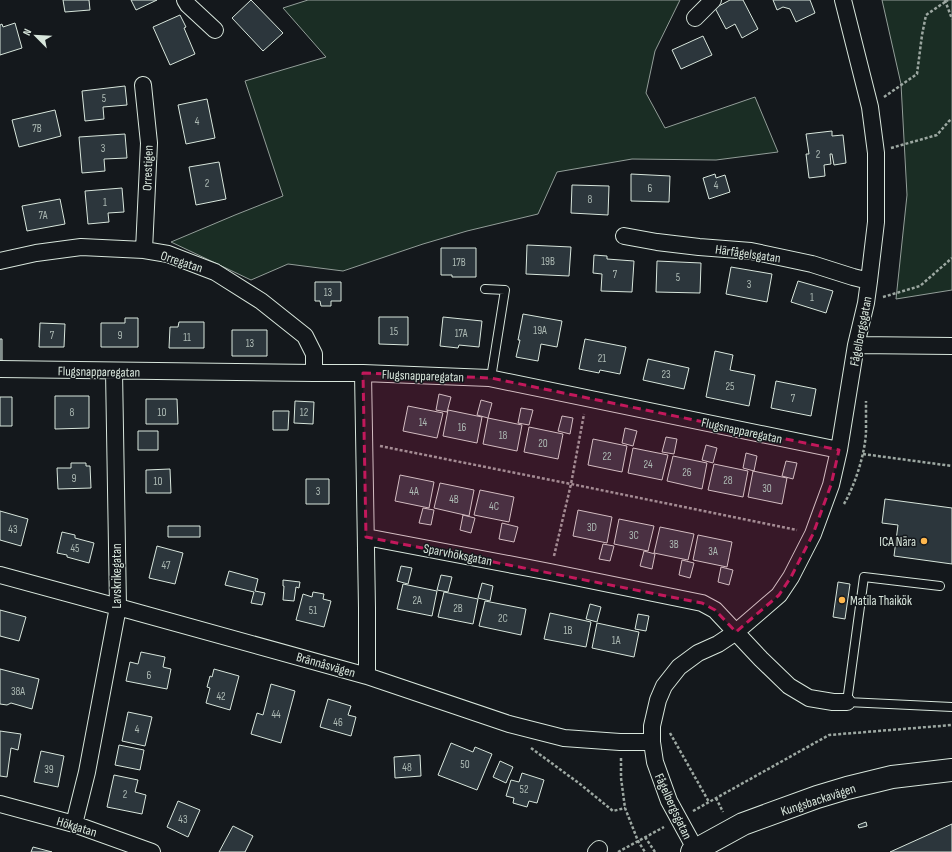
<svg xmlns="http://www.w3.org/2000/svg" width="952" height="852" font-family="'Sofia Sans Condensed',sans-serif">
	<rect width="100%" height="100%" fill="#14181c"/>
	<path fill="#1a2d24" stroke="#939e99" d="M308,0h372l-25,51 -9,42 19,35 90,-31 23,55 -62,8 -84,-1 -75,13 -19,42 -71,17 -44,13 -80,27 -55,-7 -37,16 -80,-38 64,-27 48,-19 -38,-115 81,-24 -43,-49z
		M882,0h70v290l-56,9 11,-104 -6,-111z"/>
	<path fill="#2c363c" stroke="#d8e6dc" d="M63,0h26l1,10 -25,2z
		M131,0h26l-21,10z
		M251,0l32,33 -20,18 -31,-33z
		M730,0h13l15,29 -16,9 -7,-14 -9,5 -11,-21z
		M773,0h37l5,13 -19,9 -6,-13 -7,-2 -6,3z
		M180,15l6,12 -2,1 11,26 -25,11 -17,-38z
		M15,23l7,25 -22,7v-30l2,-1 1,3z
		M703,36l9,19 -31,14 -9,-19z
		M125,86l2,19 -24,2 1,12 -19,2 -3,-30z
		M207,99l8,39 -29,6 -8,-39z
		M55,110l6,26 -42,11 -7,-27z
		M832,131v5l11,-1 3,28 -12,2 -2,-11h-2l1,10 -7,1 1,11 -16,2 -3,-24h3l-3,-20z
		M125,134l2,24 -23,1 1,12 -23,2 -3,-36z
		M219,162l7,37 -30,6 -7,-38z
		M631,174l39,2 -1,26 -38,-1z
		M715,174l1,4 9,-3 5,17 -21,7 -6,-21z
		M572,185l37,1 -1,29 -37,-2z
		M122,188l2,24 -16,1 1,9 -21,2 -3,-33z
		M60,199l5,25 -38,7 -5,-25z
		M527,245l44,2 -2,29 -43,-2z
		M441,248h35v29h-24v-2h-11z
		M594,255l13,1v3l27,2 -2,31 -31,-1 1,-17 -9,-1z
		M657,261l44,2 -1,30 -44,-1z
		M731,267l41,7 -5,28 -41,-8z
		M798,281l35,10 -7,22 -35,-11z
		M315,282h26v19h-10v5h-10l-1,-5h-5z
		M523,314l39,7 -5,26 -16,-3 -3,17 -22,-4 4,-17h-2z
		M379,317h29v28l-29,-1z
		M443,317l39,4 -3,26 -20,-2 -1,3 -18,-2z
		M125,318h13v29h-37v-24h24z
		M179,322h25v26h-35l1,-21h8z
		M40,323l25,1 -1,23h-25z
		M232,330h35v26h-35z
		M0,339h2v24h-2z
		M585,339l41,8 -6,27 -20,-4 -1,3 -20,-4z
		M715,351l18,4 -3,15 25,5 -6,31 -43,-9z
		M648,359l41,9 -5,21 -41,-9z
		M776,381l40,8 -5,27 -40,-8z
		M439,394l12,3 -4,15 -11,-2z
		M55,396h34v32l-34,1z
		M0,397h12v29h-12z
		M146,399h31l1,25h-32z
		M481,400l11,3 -4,15 -11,-3z
		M295,401l19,1 -1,22 -19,-1z
		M408,406l35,7 -6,25 -34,-7z
		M521,408l12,2 -4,15 -11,-2z
		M448,410l34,7 -5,26 -34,-7z
		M273,411h16l-1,19h-15z
		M562,416l11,2 -3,16 -12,-3z
		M488,418l34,7 -5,26 -34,-7z
		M529,427l34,7 -5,25 -34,-7z
		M625,428l12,3 -4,15 -11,-3z
		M138,431h20v19h-20z
		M666,437l11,2 -3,15 -12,-2z
		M593,439l34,7 -5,26 -34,-7z
		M706,445l11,3 -4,15 -11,-3z
		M633,448l35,7 -6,25 -34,-7z
		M746,453l11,3 -3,15 -11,-3z
		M673,456l34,7 -5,26 -35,-8z
		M786,461l11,2 -4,16 -11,-3z
		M71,463h15v3h4l1,22 -33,1 -1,-21h14z
		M714,464l34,7 -5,26 -35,-7z
		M170,469l1,24h-25v-23z
		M753,471l34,7 -5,26 -34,-7z
		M400,475l34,7 -5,26 -34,-7z
		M306,479h23v25h-23z
		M440,483l34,7 -5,26 -35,-8z
		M480,490l34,7 -5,25 -35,-7z
		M885,499l67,9v56l-58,-8 4,-31 -16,-2z
		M423,508l11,2 -3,15 -12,-2z
		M578,510l34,7 -5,26 -34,-7z
		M0,511l28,8 -7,27 -21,-6z
		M463,515l12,3 -4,15 -11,-3z
		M619,519l35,7 -6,25 -34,-7z
		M502,523l16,4 -4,15 -15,-3z
		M168,526h32v11h-32z
		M660,527l34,7 -6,26 -34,-7z
		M62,532l13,3v3l19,5 -5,20 -22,-6v-2l-10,-2z
		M698,535l34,7 -5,25 -34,-7z
		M603,544l11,2 -4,15 -11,-2z
		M157,546l26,7 -8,31 -26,-6z
		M644,551l11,3 -3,15 -12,-3z
		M682,560l12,3 -4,15 -11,-3z
		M401,566l11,2 -4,16 -11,-3z
		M721,567l12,3 -4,15 -11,-3z
		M229,571l29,8 -3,12 10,2 -3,12 -11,-2 3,-11 -29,-7z
		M441,575l11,2 -4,15 -11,-2z
		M283,580l17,2 -1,6 -3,-1 -2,14 -11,-1 1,-14h-1z
		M838,582l12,2 -5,35 -12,-2z
		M482,583l11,3 -3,15 -12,-3z
		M403,584l34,7 -5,25 -35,-7z
		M313,592l11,2 -1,5 8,2 -7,26 -28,-7 7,-26 9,3z
		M444,592l34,7 -5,25 -35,-7z
		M485,601l41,8 -5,26 -42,-9z
		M590,604l11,3 -4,15 -11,-3z
		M0,610l26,7 -7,24 -19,-5z
		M550,613l41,9 -5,25 -42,-8z
		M638,614l11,2 -3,15 -11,-2z
		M597,623l42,9 -5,25 -42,-9z
		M141,652l24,5 -2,10 8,2 -4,20 -41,-8 4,-19 8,2z
		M0,669l39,10 -7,30 -21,-6 -4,2 -7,-1z
		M214,669l25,7 -9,34 -24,-7 4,-15 -3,-1 3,-11 2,1z
		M271,684l24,7 -14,52 -30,-9 6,-21 6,2z
		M328,699l23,7 -3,9 8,2 -5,19 -31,-9z
		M128,712l24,5 -7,29 -23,-5z
		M0,731l21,3 -3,16 -7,-2 -4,29 -7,-1z
		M451,743l22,9 2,-5 17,7 -15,36 -39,-15z
		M119,745l25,5 -4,20 -25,-5z
		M41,751l23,5 -6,31 -24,-5z
		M420,755l1,21 -26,2 -1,-21z
		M500,761l13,6 -7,16 -13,-6z
		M522,773l22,7 -7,23 -8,-2 -2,6 -14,-4 1,-5 -8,-2 5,-16 8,2z
		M114,775l24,5 -3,12 11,3 -4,19 -35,-7z
		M178,801l22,9 -12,27 -21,-10z
		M866,822l1,4 -8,2 -1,-3z
		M952,824v28h-62z
		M233,826l20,10 -8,16h-26z
		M33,847l19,5h-21z"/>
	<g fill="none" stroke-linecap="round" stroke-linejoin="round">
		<g stroke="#d8e6dc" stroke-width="10">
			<path id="lane" d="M485,289l20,1 -14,88
				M940,586l-76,-9 -17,125 105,5"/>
		</g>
		<g stroke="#d8e6dc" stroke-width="18">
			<path id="street" d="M185,0l3,5 27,25
				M695,18l18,-18
				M143,85l6,58 -5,107
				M624,236l33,6 42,5 52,4 61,13 41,13 16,4
				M0,261l36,-8 45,-6 63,3 24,4 47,18 46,29 44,35 9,18v19
				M856,345l96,1
				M0,369l314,4h49l126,5 350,72
				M363,373l4,235v68
				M366,537l184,35 152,31 13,7 46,49 28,27 20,12 24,4h14
				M0,575l118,32 249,69 142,48 55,14 56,4h32
				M0,804l74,20 78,28
				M74,824l13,-52 31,-165 -4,-236
				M596,852l3,-3
				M697,852l-28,-51 -14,-39 -3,-20v-16l6,-26 6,-14 15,-19 19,-14 20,-9 18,-12 43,-37 12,-18 22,-43 18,-49 8,-35 17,-105 10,-42 3,-22 7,-59v-69l-6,-46 -27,-107"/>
		</g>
		<g stroke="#d8e6dc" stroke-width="24">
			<path id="secondary" d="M692,852l51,-28 74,-27 30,-9 45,-11 60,-7"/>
		</g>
		<path stroke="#9da8a2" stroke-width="2.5" stroke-dasharray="3 2" stroke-linecap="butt" d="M945,0l1,3 6,16
			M884,97l33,-23 5,-39 4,-20 22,-15
			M891,148l46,-13 12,-14 3,-2
			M883,297l37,-11 32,-28
			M380,446l191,38 226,46
			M863,454l89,12
			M844,504c11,-19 21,-50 22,-72 0,-10 0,-21 0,-31
			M554,556l17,-72 13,-70
			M670,733l39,69
			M531,748l49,36 33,27 12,-3
			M621,758v20l4,30 13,33 7,11
			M716,798l7,14
			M693,811l136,-76 123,-10
			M645,837l10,15
			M618,852l46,-25"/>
		<use href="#lane" stroke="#14181c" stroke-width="8"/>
		<use href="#street" stroke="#14181c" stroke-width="16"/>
		<use href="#secondary" stroke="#14181c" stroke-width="22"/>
	</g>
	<path fill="#c2185b" fill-opacity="0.2" stroke="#c2185b" stroke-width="3" stroke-dasharray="8 5" stroke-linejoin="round" d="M363,373l128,5 348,72 -8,35 -18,49 -22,43 -12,18 -43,37 -21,-22 -13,-7 -336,-66z"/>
	<g fill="#ffb74d" stroke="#14181c" stroke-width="1.5">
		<circle cx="924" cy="541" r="4"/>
		<circle cx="842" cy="600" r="4"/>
	</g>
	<g text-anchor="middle" stroke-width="3" stroke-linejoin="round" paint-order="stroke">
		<g font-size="11" fill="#adbab4">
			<text x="104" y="102">5</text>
			<text x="197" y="125">4</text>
			<text x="37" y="132">7B</text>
			<text x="103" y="152">3</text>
			<text x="818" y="158">2</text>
			<text x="207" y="187">2</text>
			<text x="716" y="189">4</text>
			<text x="650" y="192">6</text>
			<text x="590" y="203">8</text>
			<text x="105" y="206">1</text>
			<text x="43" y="219">7A</text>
			<text x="548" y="265">19B</text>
			<text x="459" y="266">17B</text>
			<text x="615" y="278">7</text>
			<text x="678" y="281">5</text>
			<text x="749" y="288">3</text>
			<text x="328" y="296">13</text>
			<text x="812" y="301">1</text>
			<text x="540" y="334">19A</text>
			<text x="394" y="335">15</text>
			<text x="461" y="337">17A</text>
			<text x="52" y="339">7</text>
			<text x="120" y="339">9</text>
			<text x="187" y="341">11</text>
			<text x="250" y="347">13</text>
			<text x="602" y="362">21</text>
			<text x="666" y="378">23</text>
			<text x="730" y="390">25</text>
			<text x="793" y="402">7</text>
			<text x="72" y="416">8</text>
			<text x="162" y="416">10</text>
			<text x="304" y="416">12</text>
			<text x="423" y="426">14</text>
			<text x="462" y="431">16</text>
			<text x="503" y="439">18</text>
			<text x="543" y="447">20</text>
			<text x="607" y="460">22</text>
			<text x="648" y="468">24</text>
			<text x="687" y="476">26</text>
			<text x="74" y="482">9</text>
			<text x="728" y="484">28</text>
			<text x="158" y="485">10</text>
			<text x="767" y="492">30</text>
			<text x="318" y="495">3</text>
			<text x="414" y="495">4A</text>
			<text x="454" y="503">4B</text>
			<text x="494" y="510">4C</text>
			<text x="592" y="531">3D</text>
			<text x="13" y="533">43</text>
			<text x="634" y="539">3C</text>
			<text x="674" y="548">3B</text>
			<text x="75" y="552">45</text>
			<text x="713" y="555">3A</text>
			<text x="166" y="569">47</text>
			<text x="417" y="604">2A</text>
			<text x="458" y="612">2B</text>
			<text x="313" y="614">51</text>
			<text x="503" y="622">2C</text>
			<text x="568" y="634">1B</text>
			<text x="616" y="644">1A</text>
			<text x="149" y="679">6</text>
			<text x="18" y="695">38A</text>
			<text x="221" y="700">42</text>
			<text x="276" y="718">44</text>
			<text x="338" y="726">46</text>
			<text x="137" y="733">4</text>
			<text x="465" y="768">50</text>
			<text x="407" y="771">48</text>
			<text x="49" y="773">39</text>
			<text x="524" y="793">52</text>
			<text x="125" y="798">2</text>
			<text x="183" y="823">43</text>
		</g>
		<g font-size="13" fill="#d8e6dc" stroke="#14181c">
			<text transform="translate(147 168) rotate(-88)" y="5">Orrestigen</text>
			<text transform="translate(748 253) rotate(8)" y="5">Härfågelsgatan</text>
			<text transform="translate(182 261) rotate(18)" y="5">Orregatan</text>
			<text transform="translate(860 331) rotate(-79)" y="5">Fågelbergsgatan</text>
			<text transform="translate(99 371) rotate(1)" y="5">Flugsnapparegatan</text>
			<text transform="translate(423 375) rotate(2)" y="5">Flugsnapparegatan</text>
			<text transform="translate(742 430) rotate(12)" y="5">Flugsnapparegatan</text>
			<text transform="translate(458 554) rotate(11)" y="5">Sparvhöksgatan</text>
			<text transform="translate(116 576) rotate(-90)" y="5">Lavskrikegatan</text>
			<text transform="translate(326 664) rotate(16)" y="5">Brännåsvägen</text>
			<text transform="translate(818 799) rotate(-18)" y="5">Kungsbackavägen</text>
			<text transform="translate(674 806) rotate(65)" y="5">Fågelbergsgatan</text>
			<text transform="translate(77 826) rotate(17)" y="5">Hökgatan</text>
		</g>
		<g font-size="13" fill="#d8e6dc" stroke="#14181c" text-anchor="end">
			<text x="916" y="546">ICA Nära</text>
			<text x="850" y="605" text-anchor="start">Matila Thaikök</text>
		</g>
	</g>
	<g transform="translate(36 36) rotate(294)" stroke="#14181c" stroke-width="3" paint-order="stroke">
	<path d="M0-3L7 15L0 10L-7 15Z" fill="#d8e6dc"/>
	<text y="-6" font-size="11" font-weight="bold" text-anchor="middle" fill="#d8e6dc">N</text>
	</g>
</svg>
